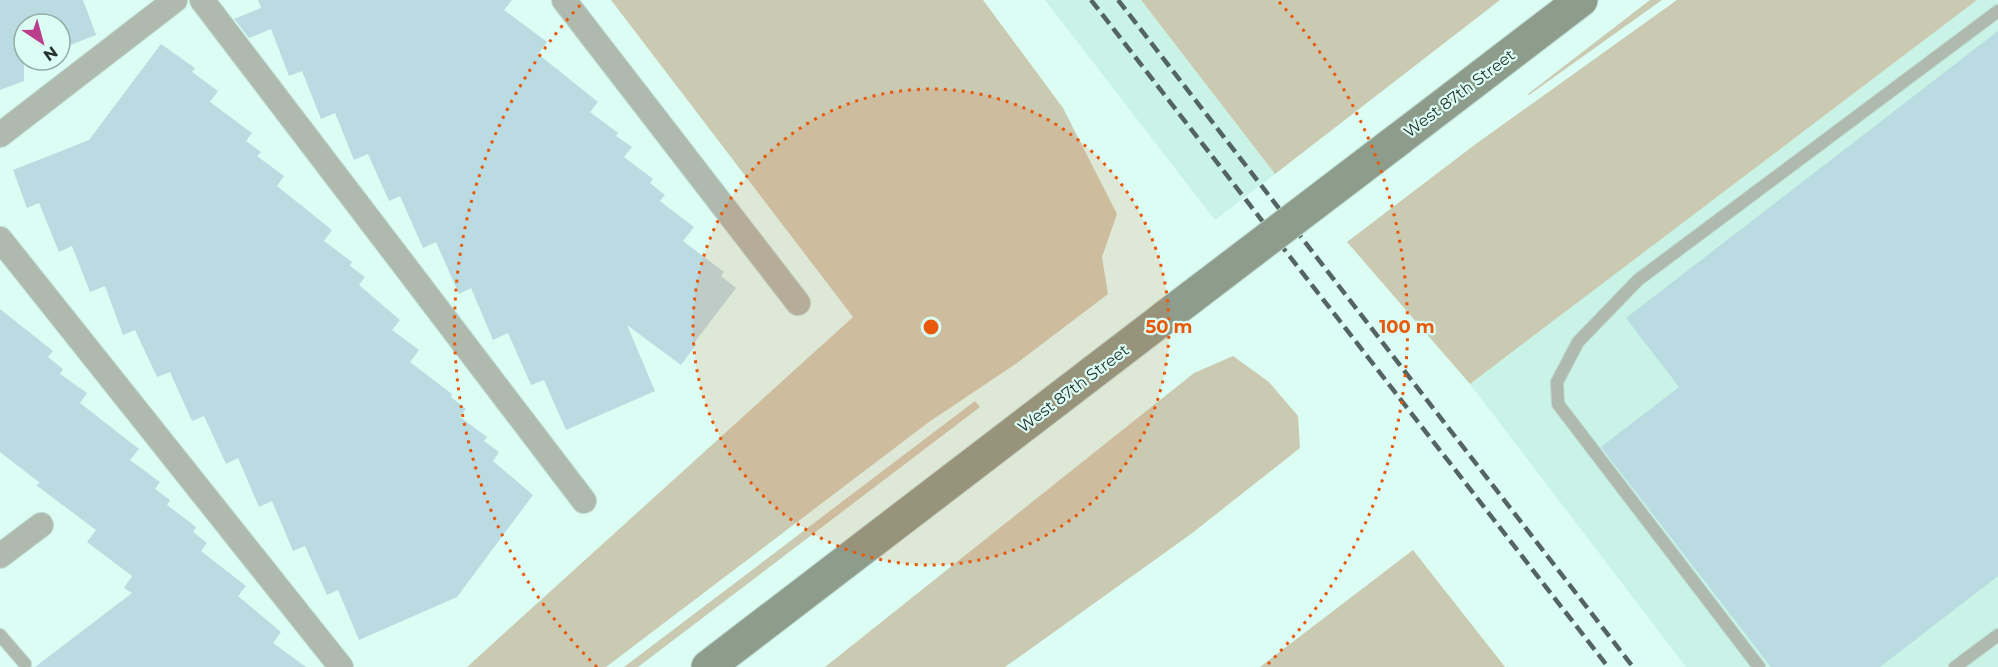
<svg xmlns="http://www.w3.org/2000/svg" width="1998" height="667" font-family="Montserrat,sans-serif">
	<rect width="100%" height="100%" fill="#dcfdf3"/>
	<path fill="#c9f3e6" d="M1045,0h96l134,174 -60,46z
		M1977,0h21v667h-312l-216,-283z"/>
	<path fill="#cacab2" d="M611,0h372l80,108 54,106 -15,43 6,37 -91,69 -88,59 -323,245h-139l386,-350z
		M1141,0h359l-225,174z
		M1650,0h12l-133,95 -1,-1z
		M1677,0h300l-507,384 -123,-142 130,-99z
		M1233,356l36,26 29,34 2,32 -109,86 -186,133h-180l369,-294z
		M975,401l5,6 -342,260h-14z
		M1413,550l92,117h-245z"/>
	<path fill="#b9dbe1" d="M0,0h83l13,35 -36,14v-25h-36v36h8l-8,3v18l-24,9z
		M258,0h254l-8,10 43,32 -9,12 60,48 -8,10 28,21 -2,3 16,11 -8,10 29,22 -3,4 15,12 -5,6 34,26 -11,14 41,31 -3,4 15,12 -42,55 2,2 -15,20 -54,-40 28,66 -89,39 -22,-50 -13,5 -23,-52 -15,7 -22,-52 -12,6 -23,-52 -13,6 -23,-52 -11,5 -21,-47 -14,6 -19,-47 -14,6 -19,-48 -13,5 -18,-47 -22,9 -15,-19 27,-11z
		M1998,31v545l-118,91h-109l-170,-220 78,-60 -53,-69z
		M161,44l34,24 -3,4 26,19 -8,11 42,31 -6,8 15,11 -4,4 27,20 -7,10 55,44 -8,11 28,21 -2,4 15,11 -6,8 41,35 -8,10 27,20 -9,12 42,32 -1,3 15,12 -6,8 27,20 -3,4 15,11 -6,9 40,34 -76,102 -98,43 -21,-50 -11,5 -22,-49 -12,5 -21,-50 -13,6 -21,-49 -12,6 -22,-48 -12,5 -22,-49 -13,5 -22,-47 -12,5 -18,-49 -15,6 -18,-46 -13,6 -20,-49 -12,5 -14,-38 76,-30z
		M0,309l53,42 -5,6 15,12 -3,5 27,19 -7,10 59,46 -9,11 30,22 -5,7 15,11 -3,5 29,22 -3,5 14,11 -6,8 45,35 -8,10 43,36 -8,11 33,24h-271l97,-74 -8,-5 8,-12 -45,-34 9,-12 -60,-45 4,-2 -40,-31z"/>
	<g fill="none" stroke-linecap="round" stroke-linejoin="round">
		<g stroke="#bbd8d0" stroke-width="14">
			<path id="service" d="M0,635l25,29
				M1759,667l-201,-263 -1,-22 21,-40 60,-62 360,-269
				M1955,667l43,-32"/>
		</g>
		<g stroke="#bbd8d0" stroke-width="26">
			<path id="minor" d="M202,0l382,501
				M564,0l234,303
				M0,135l175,-135
				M0,239l341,428
				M0,556l41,-31"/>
		</g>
		<g stroke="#bbd8d0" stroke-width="35">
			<path id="secondary" d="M1399,139l182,-139
				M708,667l456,-349"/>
		</g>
		<use href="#service" stroke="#afb9ad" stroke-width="12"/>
		<use href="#minor" stroke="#afb9ad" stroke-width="24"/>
		<use href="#secondary" stroke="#8e9c8b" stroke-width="33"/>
		<path stroke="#546561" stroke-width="4.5" stroke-dasharray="12 6" stroke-linecap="butt" d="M1091,0l517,667
			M1118,0l515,667"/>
		<g stroke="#bbd8d0" stroke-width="35" stroke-linecap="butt">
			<path id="secondary-bridge" d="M1164,318l235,-179"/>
		</g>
		<use href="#secondary-bridge" stroke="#8e9c8b" stroke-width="33"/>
	</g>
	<circle cx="931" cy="327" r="238" fill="#e8590c" fill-opacity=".12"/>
	<g fill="none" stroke="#e8590c" stroke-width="3" stroke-dasharray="3 6">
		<circle cx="931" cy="327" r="238"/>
		<path d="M597 667A476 476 0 0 1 583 2M1279 2A476 476 0 0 1 1265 667"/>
	</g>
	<g text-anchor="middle" stroke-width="4.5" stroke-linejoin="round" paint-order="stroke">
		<g font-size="16" fill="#26322f" stroke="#dcfdf3">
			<text transform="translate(1459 93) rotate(-37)" y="6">West 87th Street</text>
			<text transform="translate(1073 388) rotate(-37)" y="6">West 87th Street</text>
		</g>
	</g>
	<circle cx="931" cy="327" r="9" fill="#e8590c" stroke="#dcfdf3" stroke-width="3"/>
	<g font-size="18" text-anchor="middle" font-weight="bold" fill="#e8590c" stroke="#dcfdf3" stroke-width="4.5" stroke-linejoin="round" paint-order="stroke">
		<text x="1169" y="333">50 m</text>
		<text x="1407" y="333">100 m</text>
	</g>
	<g transform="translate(42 42) rotate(144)"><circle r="28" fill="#dcfdf3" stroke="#93aca5" stroke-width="1.5"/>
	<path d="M0-4.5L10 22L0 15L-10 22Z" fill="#bb3d8b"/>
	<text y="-9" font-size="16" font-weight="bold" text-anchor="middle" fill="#26322f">N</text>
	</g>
</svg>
